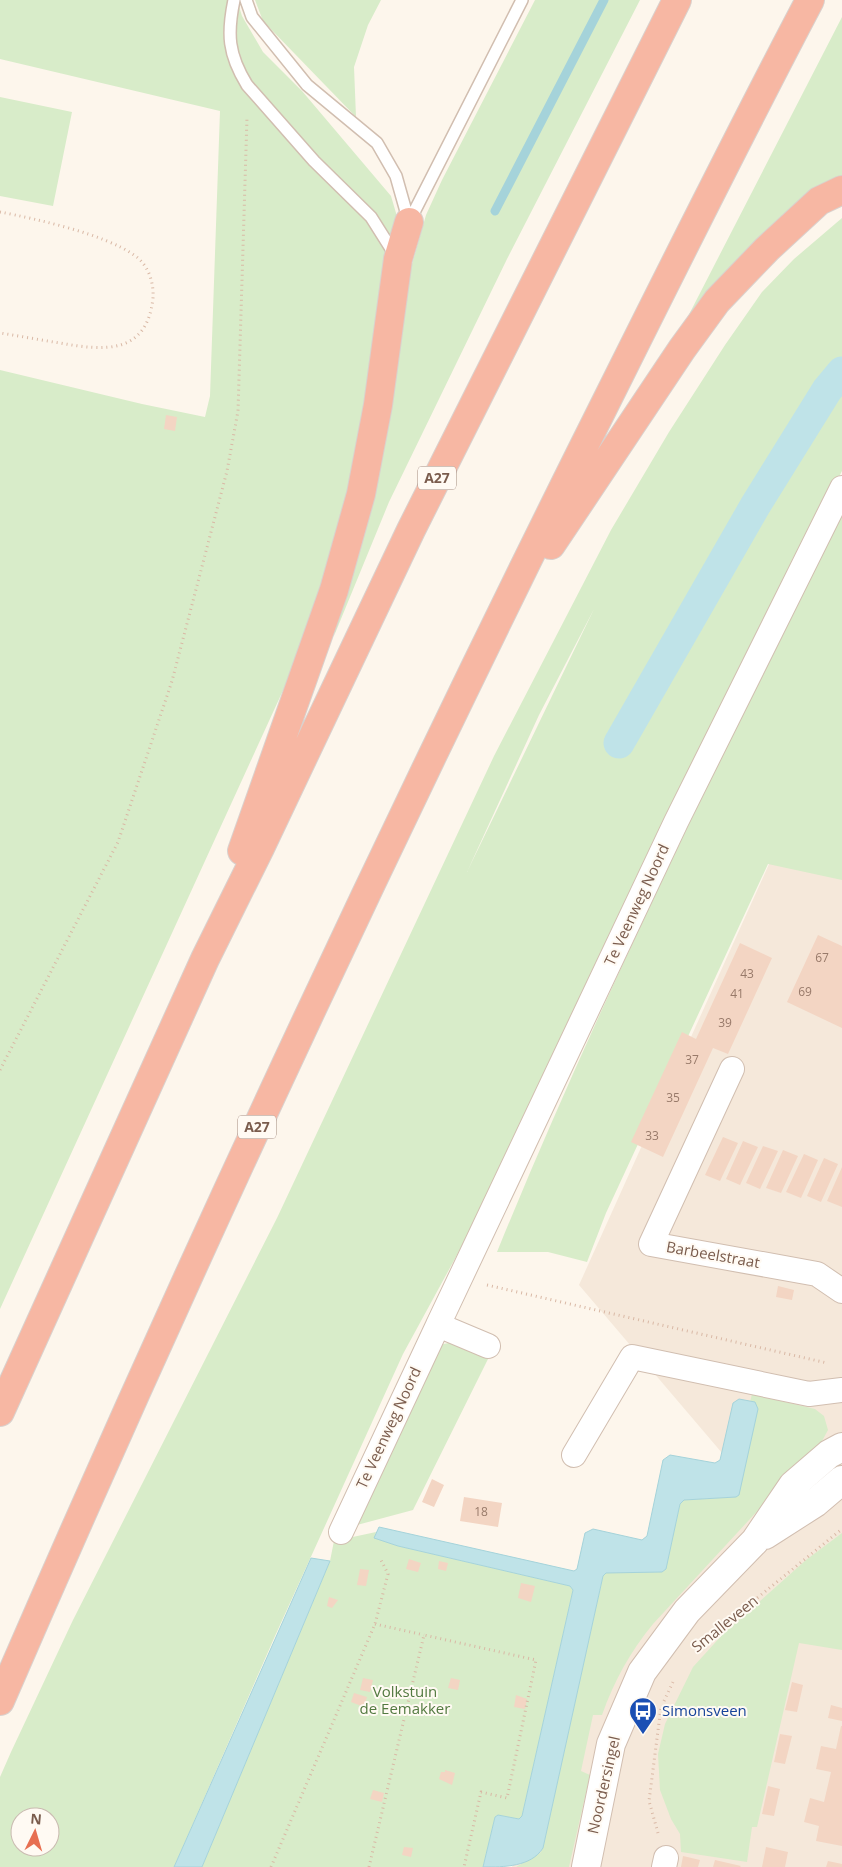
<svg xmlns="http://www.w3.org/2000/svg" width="842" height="1867" font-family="'Open Sans',sans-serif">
	<rect width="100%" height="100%" fill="#fdf6ec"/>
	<path fill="#f5e8da" d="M779,842l63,15v1010h-330l96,-299 137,-88 -166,-195z"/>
	<path fill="#d8ecc9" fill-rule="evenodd" d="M0,0h237l5,16 21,36 39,39 89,105 5,17v17l-52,292 -48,140 -296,647v-939l142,34 63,13 5,-21 10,-285 -220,-52z
		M255,0h126l-13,25 -14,42 2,50 -93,-96z
		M535,0h105l-133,259 -118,243 -55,134 59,-305 33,-116 16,-35z
		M842,17v162l-179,186z
		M0,97l72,15 -19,94 -53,-10z
		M842,218v253l-21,40 -28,47 -36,81 -269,559 -85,156 -128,282 -101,231h-174v-90l11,-25 62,-132 204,-402 217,-462 117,-226 58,-98 56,-87 37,-53 32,-33zM594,609l-127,263 72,-157zM20,1817h30v30h-30z
		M842,510v370l-74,-16 -162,349 -19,49 -39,-10h-51c103,-253 225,-497 345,-742z
		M458,1341l31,16 -76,153 -56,15 82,-180z
		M752,1394l63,15 9,7 4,14 -6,11 -169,183c-23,28 -39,57 -51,91h-9l-12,56 9,4 -21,92h-53l24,-14 3,-5 60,-272 3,-3 56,-1 4,-4 14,-64 4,-4 51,-3 20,-94 -5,-1z
		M376,1532l-1,6 23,8 172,40 3,4 -51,226 -3,3 -21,-4 -3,2 -12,50h-281l128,-306 4,-20z
		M842,1533v117l-43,-7 -42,184h-5l-5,35 -66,-10 -1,-18 -9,-15 -11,-29 -2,-36 7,-30 28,-57 30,-33 83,-74z"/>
	<path fill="#bfe3e8" stroke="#a5d3da" d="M739,1399l16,3 3,7 -19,86 -3,2 -52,3 -4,4 -14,65 -4,3 -56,1 -3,3 -60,272c-12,19 -39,19 -60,19l12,-50 3,-2 21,4 3,-3 51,-226 -3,-4 -172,-40 -24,-8 5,-11 195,44 3,-2 8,-36 8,-4 49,11 5,-4 16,-76 7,-5 45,8 5,-3 13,-57z
		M311,1558l19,3 -128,306h-28z"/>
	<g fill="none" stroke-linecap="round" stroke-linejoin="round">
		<path stroke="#a5d3da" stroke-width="9" d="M495,211l109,-211"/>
		<path stroke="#bfe3e8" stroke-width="31" d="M619,743l136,-237 72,-116 15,-18"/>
	</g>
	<path fill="#f3d5c3" d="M166,415l11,2 -2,14 -11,-2z
		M818,935l24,11v82l-55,-26z
		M740,943l32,15 -44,96 -15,-6 -50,109 -32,-15 51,-110 14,7z
		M723,1137l15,6 -18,38 -15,-6z
		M743,1141l15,6 -18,38 -14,-6z
		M763,1146l15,5 -18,38 -14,-6z
		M783,1150l15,6 -17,37 -15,-5z
		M804,1154l14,6 -17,38 -15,-6z
		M824,1158l14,6 -17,38 -14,-6z
		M842,1167v40l-15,-6z
		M778,1286l16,4 -2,10 -16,-3z
		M432,1479l12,6 -10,22 -12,-5z
		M464,1497l38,6 -4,24 -38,-6z
		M409,1559l12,4 -3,9 -12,-3z
		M439,1561l9,2 -2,8 -8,-2z
		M360,1569l9,1 -3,16 -9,-1z
		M521,1583l14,3 -4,16 -13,-4z
		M329,1597l9,3 -6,8 -5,-2z
		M363,1678l10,2 -3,12 -10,-2z
		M451,1678l9,2 -2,10 -10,-2z
		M792,1682l11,3 -6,27 -12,-2z
		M354,1693l13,4 -3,10 -13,-5z
		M516,1695l11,4 -2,10 -11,-2z
		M831,1705l11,3v13l-14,-3z
		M841,1726h1v120l-26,-5 3,-15 -15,-4 6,-24 14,4 7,-30 -15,-3 5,-23 15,3z
		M780,1734l12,2 -7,28 -11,-2z
		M445,1770l10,3 -3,12 -13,-6 2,-7h4z
		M768,1786l12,3 -6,27 -12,-2z
		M373,1790l11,3 -2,9 -12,-3z
		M404,1847l9,1 -2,9 -9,-2z
		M766,1847l22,5 -3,15h-23z
		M683,1856l17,4 -2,7h-17z
		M715,1860l26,6 -1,1h-27z
		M828,1861l14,3v3h-16z"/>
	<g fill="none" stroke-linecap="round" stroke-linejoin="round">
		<g stroke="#d1beb0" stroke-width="14">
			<path id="service" d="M234,0c-7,34 -6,54 13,85l67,76 57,56 24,38
				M246,0l6,17 55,68 70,58 19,33 13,46
				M409,222l113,-222"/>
		</g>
		<g stroke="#d1beb0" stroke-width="26">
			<path id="minor" d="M732,1069l-81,175 166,30 25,17
				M438,1325l238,-503 166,-334
				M574,1455l58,-98 177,37 33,-4
				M341,1532l97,-207 50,21
				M664,1867l2,-9"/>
		</g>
		<g stroke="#d1beb0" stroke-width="30">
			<path id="tertiary" d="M765,1535l50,-32 27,-23
				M586,1867l25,-123 31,-72 45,-61 68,-70 38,-56 36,-31 13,-7"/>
		</g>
		<g stroke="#dad1cd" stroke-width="30">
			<path id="motorway" d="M551,545l131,-196 35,-48 50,-52 52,-48 23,-11
				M242,851l92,-261 27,-96 17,-89 20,-146 11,-37
				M0,1412l205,-453 55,-111 151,-318 266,-530
				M0,1701c183,-423 378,-841 583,-1253 75,-150 149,-300 227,-448"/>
		</g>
		<path stroke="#d9b8a5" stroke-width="3" stroke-dasharray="1 4" stroke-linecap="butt" d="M0,212c37,7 104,22 134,43 14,9 20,27 19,43 -6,57 -49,53 -93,45 -20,-3 -40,-7 -60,-10
			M0,1070l118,-228 54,-161 55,-210 11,-60 9,-294
			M487,1285l340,78
			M375,1624l49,11
			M703,1642l139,-113
			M664,1701l9,-19
			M658,1833l-9,-32 12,-94
			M271,1867l104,-243 13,-50 -7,-14
			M369,1867l55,-232 112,25 -29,138 -26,-6 -17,75"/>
		<use href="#service" stroke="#fff" stroke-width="11"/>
		<use href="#minor" stroke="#fff" stroke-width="24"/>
		<use href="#tertiary" stroke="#fff" stroke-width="28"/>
		<use href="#motorway" stroke="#f7b7a3" stroke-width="28"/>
	</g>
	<defs>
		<g id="bus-pin" transform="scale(1.4375)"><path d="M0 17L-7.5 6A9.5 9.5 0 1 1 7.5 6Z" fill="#1a4fb4" stroke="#fffaf3"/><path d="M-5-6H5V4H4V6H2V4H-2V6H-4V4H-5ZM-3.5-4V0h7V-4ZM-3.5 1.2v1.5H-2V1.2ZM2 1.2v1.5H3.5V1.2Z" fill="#fff"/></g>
	</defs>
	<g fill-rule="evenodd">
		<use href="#bus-pin" x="643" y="1711"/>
	</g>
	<g text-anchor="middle" stroke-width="4" stroke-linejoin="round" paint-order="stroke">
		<g font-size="12" fill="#987a6a">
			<text x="822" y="962">67</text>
			<text x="747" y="978">43</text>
			<text x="805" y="996">69</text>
			<text x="737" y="998">41</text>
			<text x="725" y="1027">39</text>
			<text x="692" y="1064">37</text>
			<text x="673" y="1102">35</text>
			<text x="652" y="1140">33</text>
			<text x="481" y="1516">18</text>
		</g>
		<g fill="#fffaf3" stroke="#a28b7f" stroke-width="1">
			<rect x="418" y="466.5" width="38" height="23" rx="4"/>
			<rect x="238" y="1115.5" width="38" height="23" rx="4"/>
		</g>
		<g font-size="14" font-weight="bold" fill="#7a5c4d">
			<text x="437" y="483">A27</text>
			<text x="257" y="1132">A27</text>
		</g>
		<g font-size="15" fill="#7a5c4d" stroke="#fffaf3">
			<text transform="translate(637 905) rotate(-65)" y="5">Te Veenweg Noord</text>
			<text transform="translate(713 1255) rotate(10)" y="5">Barbeelstraat</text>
			<text transform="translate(389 1428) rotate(-65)" y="5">Te Veenweg Noord</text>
			<text transform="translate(725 1624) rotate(-39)" y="5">Smalleveen</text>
			<text transform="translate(604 1785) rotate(-77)" y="5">Noordersingel</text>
		</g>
		<g font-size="15" fill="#537a41" stroke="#fffaf3">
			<text x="405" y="1697">Volkstuin<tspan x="405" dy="17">de Eemakker</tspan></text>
		</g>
		<g font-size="15" fill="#164399" stroke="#fffaf3" text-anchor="start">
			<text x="662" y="1716">Simonsveen</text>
		</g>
	</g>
	<g transform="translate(35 1832) rotate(5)"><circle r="24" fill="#fffaf3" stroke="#cabbb1"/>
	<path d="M0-4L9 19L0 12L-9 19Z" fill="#e76f51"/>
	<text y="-8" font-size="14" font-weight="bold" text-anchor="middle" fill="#7a5c4d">N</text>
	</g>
</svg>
